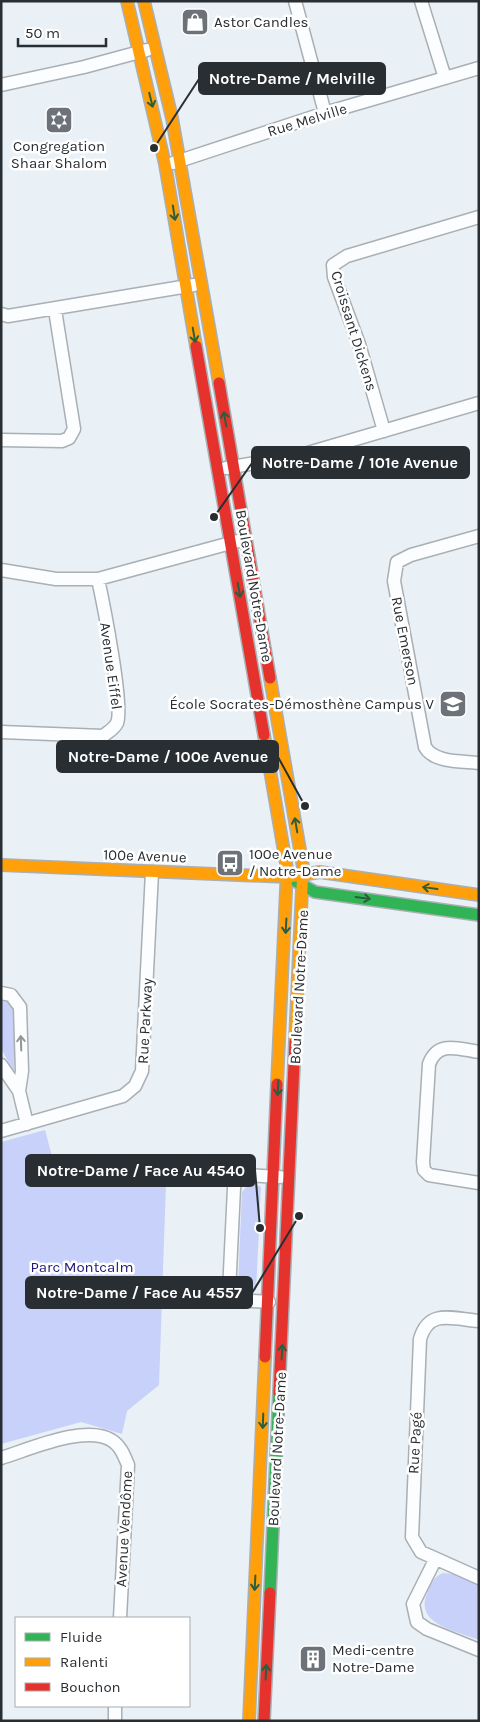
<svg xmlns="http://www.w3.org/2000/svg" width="480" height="1722" font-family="Karla,sans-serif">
	<rect width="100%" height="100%" fill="#e9f0f6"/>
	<path fill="#c7d1fa" d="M1,999l8,3 6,9 -1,62 -13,-25z
		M45,1130l12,45 14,10 96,-31 -8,231 -32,26 -5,23 -41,-12 -80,22v-302z
		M254,1184l7,3 -2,35h-4v7h4l-3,61 -9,4 -6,-2 -3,-6 4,-94 6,-7z
		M443,1573l9,1 27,10v56c-23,-9 -65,-16 -52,-46 3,-9 6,-17 16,-21z"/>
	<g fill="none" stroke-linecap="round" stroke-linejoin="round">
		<g stroke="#a9afb3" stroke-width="15">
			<path id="street" d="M295,1l30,112
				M421,1l24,77
				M1,85l83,-18 63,-17
				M173,163l152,-50 154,-45
				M1,314l7,2 186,-31
				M384,431l-25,-87 -25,-67 -1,-12 14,-9 132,-39
				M1,440l61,1 7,-3 5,-9 -19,-119
				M226,468l75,-13 178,-52
				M479,536l-68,19 -14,7 -3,19 31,166c9,16 37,14 54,16
				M1,570l55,9h42l140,-38
				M1,732l102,4c5,-4 11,-7 14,-13 7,-16 -14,-121 -19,-144
				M1,993l10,2 9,12 2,64 -3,20 8,33
				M479,1052c-21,-3 -41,-12 -50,12l-6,98 1,8 5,5 50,8
				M1,1065l18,26
				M1,1131l122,-35 12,-10 7,-15 10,-199
				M269,1302l-32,-2 -8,-8 5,-104 2,-8 11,-5 33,2
				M479,1321c-26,-2 -50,-13 -59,18l-8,198 9,15 58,26
				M1,1458c27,-8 84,-34 110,-18 9,5 13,15 17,25l-8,153
				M435,1560l-22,44 4,18 10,7 52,21
				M115,1721v-15"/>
		</g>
		<g stroke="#a9afb3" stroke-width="14">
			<path id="fast" d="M295,881l20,11 164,23
				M270,1593l9,-201"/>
		</g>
		<g stroke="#a9afb3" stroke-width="14">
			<path id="slow" d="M127,1l38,163 31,182
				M144,1l28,117 47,265
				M270,678l33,189 -8,175
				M264,735l23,134 -10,215
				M1,865l287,12 32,-5 159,23
				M249,1721l16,-364"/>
		</g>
		<g stroke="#a9afb3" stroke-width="14">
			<path id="jam" d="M196,346l68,389
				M219,383l51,295
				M265,1357l12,-273
				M279,1392l16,-350
				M264,1721l6,-128"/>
		</g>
		<use href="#street" stroke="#fcfdfe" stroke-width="12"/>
		<use href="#fast" stroke="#30b455" stroke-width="11"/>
		<use href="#slow" stroke="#ff9f0a" stroke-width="11"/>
		<use href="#jam" stroke="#e5322d" stroke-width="11"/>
	</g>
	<defs><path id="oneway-shaft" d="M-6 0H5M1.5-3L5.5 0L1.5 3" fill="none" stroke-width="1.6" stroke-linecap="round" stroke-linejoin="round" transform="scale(1.25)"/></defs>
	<g stroke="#2b5d3e">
		<use href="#oneway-shaft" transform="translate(151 100) rotate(76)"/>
		<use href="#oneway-shaft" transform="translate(174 213) rotate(81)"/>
		<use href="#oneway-shaft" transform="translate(194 335) rotate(80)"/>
		<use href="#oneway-shaft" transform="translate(225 419) rotate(-100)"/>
		<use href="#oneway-shaft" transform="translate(239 590) rotate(80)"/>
		<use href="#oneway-shaft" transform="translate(296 825) rotate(-100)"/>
		<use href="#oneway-shaft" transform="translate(430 888) rotate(-172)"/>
		<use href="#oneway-shaft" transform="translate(363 898) rotate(8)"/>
		<use href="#oneway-shaft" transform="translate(286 926) rotate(93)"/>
		<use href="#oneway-shaft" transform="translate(278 1088) rotate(93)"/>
		<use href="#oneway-shaft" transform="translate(282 1352) rotate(-87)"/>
		<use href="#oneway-shaft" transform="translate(263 1421) rotate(92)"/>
		<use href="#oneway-shaft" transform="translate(255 1583) rotate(93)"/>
		<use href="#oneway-shaft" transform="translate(266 1672) rotate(-87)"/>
	</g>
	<use stroke="#929698" href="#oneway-shaft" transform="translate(21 1043) rotate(-92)"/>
	<defs>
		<g id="shop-square" transform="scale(1.4375)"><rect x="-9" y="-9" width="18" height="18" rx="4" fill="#6c7277" stroke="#fff"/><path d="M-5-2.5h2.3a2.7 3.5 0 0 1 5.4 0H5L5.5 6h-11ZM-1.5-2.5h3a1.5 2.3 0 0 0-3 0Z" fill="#fff"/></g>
		<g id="synagogue-square" transform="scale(1.4375)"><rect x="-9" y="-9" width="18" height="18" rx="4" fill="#6c7277" stroke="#fff"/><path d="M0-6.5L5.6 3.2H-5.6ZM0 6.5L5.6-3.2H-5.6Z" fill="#fff"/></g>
		<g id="school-square" transform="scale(1.4375)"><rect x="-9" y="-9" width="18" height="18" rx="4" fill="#6c7277" stroke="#fff"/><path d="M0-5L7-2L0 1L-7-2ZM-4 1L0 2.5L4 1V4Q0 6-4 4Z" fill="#fff"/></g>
		<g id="bus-square" transform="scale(1.4375)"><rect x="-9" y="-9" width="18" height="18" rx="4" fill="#6c7277" stroke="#fff"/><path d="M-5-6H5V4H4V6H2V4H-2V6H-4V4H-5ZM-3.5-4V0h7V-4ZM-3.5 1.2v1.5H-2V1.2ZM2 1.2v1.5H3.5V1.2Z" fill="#fff"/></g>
		<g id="building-square" transform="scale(1.4375)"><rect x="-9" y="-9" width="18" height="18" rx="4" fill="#6c7277" stroke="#fff"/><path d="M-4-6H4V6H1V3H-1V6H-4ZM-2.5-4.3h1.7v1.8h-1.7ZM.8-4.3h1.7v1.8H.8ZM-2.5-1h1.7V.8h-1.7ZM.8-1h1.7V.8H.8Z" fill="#fff"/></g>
	</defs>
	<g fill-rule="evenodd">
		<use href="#shop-square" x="195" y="22"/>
		<use href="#synagogue-square" x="59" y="120"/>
		<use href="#school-square" x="453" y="704"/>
		<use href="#bus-square" x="230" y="863"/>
		<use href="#building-square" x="313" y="1659"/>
	</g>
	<g text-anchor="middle" stroke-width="5" stroke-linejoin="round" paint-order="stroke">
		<g font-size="15" fill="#292e32" stroke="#fff" text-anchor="start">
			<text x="214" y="27">Astor Candles</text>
			<text x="59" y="151" text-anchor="middle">Congregation<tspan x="59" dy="17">Shaar Shalom</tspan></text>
			<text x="434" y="709" text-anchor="end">École Socrates-Démosthène Campus V</text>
			<text x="249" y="859">100e Avenue<tspan x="249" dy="17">/ Notre-Dame</tspan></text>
			<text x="332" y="1655">Medi-centre<tspan x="332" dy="17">Notre-Dame</tspan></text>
		</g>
		<g font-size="15" fill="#292e32" stroke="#fff">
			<text transform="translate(307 120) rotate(-17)" y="5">Rue Melville</text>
			<text transform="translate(354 331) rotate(73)" y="5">Croissant Dickens</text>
			<text transform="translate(254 586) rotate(80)" y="5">Boulevard Notre-Dame</text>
			<text transform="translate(405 641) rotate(79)" y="5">Rue Emerson</text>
			<text transform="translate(111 666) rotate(82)" y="5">Avenue Eiffel</text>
			<text transform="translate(145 856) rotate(2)" y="5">100e Avenue</text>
			<text transform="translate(299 987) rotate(-87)" y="5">Boulevard Notre-Dame</text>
			<text transform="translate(145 1021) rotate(-87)" y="5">Rue Parkway</text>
			<text transform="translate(415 1443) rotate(-87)" y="5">Rue Pagé</text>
			<text transform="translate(277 1449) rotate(-87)" y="5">Boulevard Notre-Dame</text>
			<text transform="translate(124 1529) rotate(-87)" y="5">Avenue Vendôme</text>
		</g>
		<g font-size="15" fill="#211873" stroke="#fff">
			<text x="82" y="1272">Parc Montcalm</text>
		</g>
	</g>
	<path fill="none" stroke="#292e32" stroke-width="2" d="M154 148L199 79M214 517L252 463M305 806L278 757M260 1228L255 1170M299 1216L252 1293"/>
	<g fill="#292e32" stroke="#fff" stroke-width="2">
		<circle cx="154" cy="148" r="5"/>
		<circle cx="214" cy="517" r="5"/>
		<circle cx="305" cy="806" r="5"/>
		<circle cx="260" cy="1228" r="5"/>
		<circle cx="299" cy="1216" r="5"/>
	</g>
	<g fill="#292e32" stroke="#292e32" stroke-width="2">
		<rect x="199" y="63" width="186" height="31" rx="5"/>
		<rect x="252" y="447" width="217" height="31" rx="5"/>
		<rect x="57" y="741" width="221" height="31" rx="5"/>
		<rect x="26" y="1155" width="229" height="31" rx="5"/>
		<rect x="26" y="1277" width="226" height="31" rx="5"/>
	</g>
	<g font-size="16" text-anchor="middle" font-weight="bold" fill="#fff">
		<text x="292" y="84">Notre-Dame / Melville</text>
		<text x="360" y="468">Notre-Dame / 101e Avenue</text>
		<text x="168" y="762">Notre-Dame / 100e Avenue</text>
		<text x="141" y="1176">Notre-Dame / Face Au 4540</text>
		<text x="139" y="1298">Notre-Dame / Face Au 4557</text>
	</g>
	<rect width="480" height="1722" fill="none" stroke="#292e32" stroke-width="5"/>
	<rect x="15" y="1617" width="175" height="90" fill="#ffffff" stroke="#a9abad"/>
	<rect x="25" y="1633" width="25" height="8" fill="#30b455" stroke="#a9abad"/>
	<text x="60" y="1642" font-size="15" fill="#292e32">Fluide</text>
	<rect x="25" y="1658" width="25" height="8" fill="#ff9f0a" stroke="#a9abad"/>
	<text x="60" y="1667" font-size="15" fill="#292e32">Ralenti</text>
	<rect x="25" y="1683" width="25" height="8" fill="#e5322d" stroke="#a9abad"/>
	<text x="60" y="1692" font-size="15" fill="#292e32">Bouchon</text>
	<path d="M18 38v8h88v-8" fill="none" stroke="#292e32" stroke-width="2.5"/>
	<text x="25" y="38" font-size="15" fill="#292e32" stroke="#ffffff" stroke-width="4" paint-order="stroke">50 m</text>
</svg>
